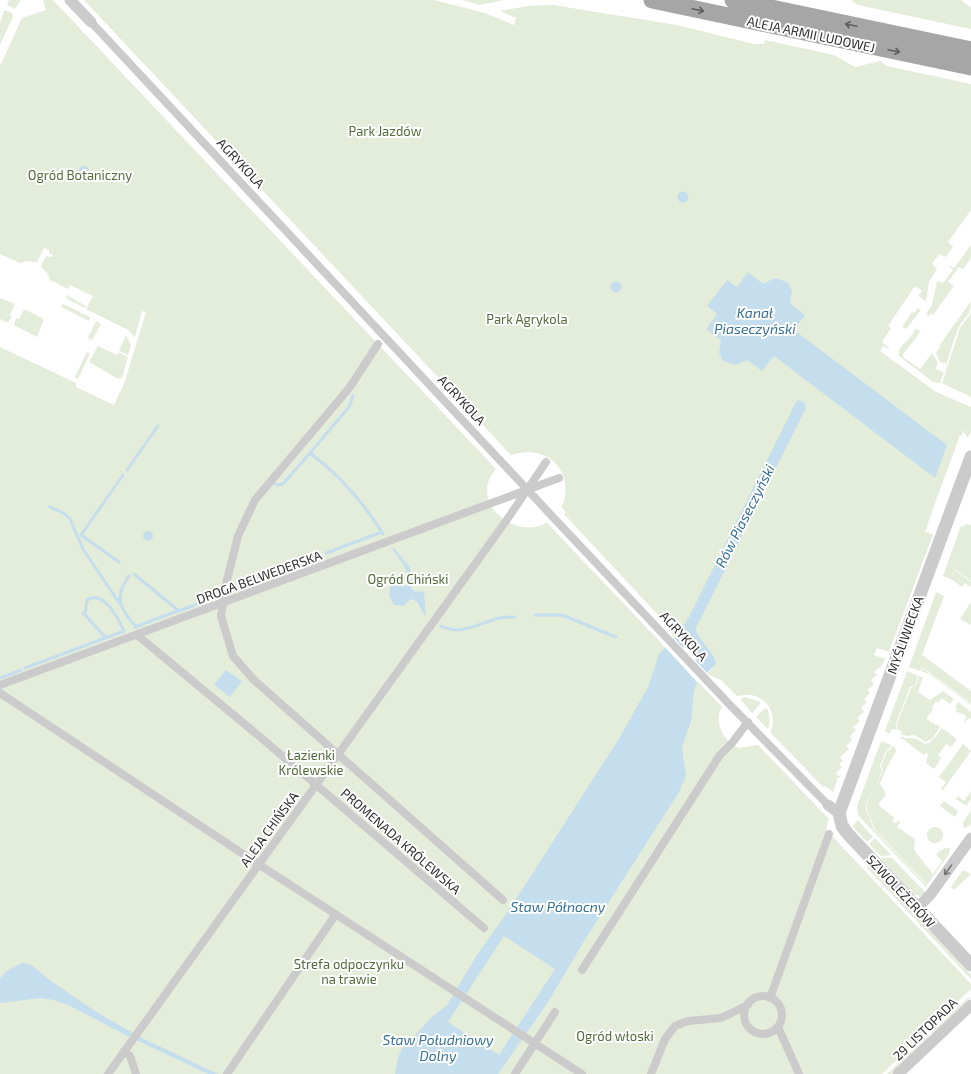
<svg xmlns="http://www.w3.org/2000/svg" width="971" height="1074" font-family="'Exo 2',sans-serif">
	<rect width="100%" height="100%" fill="#fff"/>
	<path fill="#e4ecda" d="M9,0h12l-6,9 -8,-4z
		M43,0h10l443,469c-28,31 16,72 51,54l175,184c-9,15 2,36 18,41l18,-3 71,74 -3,10 7,8 138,147v5l-89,85h-882v-727l76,36v4l38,18 10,-21 22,-72 -4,-1 -7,26 -7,-7 -42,-21 7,-13 -23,-11 -2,4 -18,-9 -3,-7 -6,-7 5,-10 6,1 1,-2 -4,-2v-3l-5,-2 -7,14 -9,-1 -8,2 -20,-9v-188l22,-48 24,-8z
		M84,0h350l51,13 29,12 2,-7 -16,-7 28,-5 25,-1 124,20 77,19h10l1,-4 69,15 21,12 25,-6 7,5 84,18v126l-23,32 5,5 -7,10 -7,-3 -7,10 5,5 -8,13 -3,19 -8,-5 4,-5 -7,-5 -27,40 3,2 -9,14 9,8 -8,-4 -3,5 56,41 35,15v24l-3,7 -6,-8v6l-2,-1 -31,85 -4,13 2,-1 6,3 -44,117 -12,-4 -3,7 11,4 -2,5 -9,8 3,3 -6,5 3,4 -6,6 2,3 -6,6 3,3 -6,6 3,4 -7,6 3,3 -7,6 3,3 -6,6 2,4 -6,6 3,3 -9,8 3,4 -4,3 3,3 -6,6 3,3 2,-1 -1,3 -2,-1 -5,15 -8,-6 -2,1 -53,-55c7,-12 1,-29 -12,-35 -7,-3 -14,-2 -21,-1l-16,-16 -14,-6 6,-6 -34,-35 -6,5 -5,-16 -9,-6 -95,-102 2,-2 -5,-5c5,-7 5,-15 4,-24 -4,-26 -30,-36 -54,-28z
		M462,0h42l-24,5z
		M851,0h110l10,8v21l-113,-24z
		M4,10l8,3 1,4 -13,28v-21z
		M971,245v13l-8,11 -4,-2 -11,15 6,4 -21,29 -2,-2 -2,3 -3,-2 6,-9 5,-24 6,2 10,-13 -5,-5 6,3z
		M66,295l20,11 -1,2 -18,-9z
		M0,298l15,6 -5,11 2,1 -4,7 -8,-4z
		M971,301c0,16 -7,15 -13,28 -7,17 -11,36 -18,54l-7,-1 -34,-26c-2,-13 13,-14 16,-28l6,4 -3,1 1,1 -16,20v3l17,12 12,-16 6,10 -3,6 9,3 3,-8 -7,-2 -4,-9 4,-6 -1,-1z
		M63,304l17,8v2l1,-1 9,4 -1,4 -28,-14z
		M918,308l3,2 -15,19 -4,-2 10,-15 2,1z
		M24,309l20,10 -7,18 -23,-12 2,-7 3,1z
		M971,313v85l-2,-2 -27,-13 18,-55z
		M96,321l5,3 -9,16 -4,-2z
		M126,335l5,10 -3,10 -9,-4z
		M98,346l19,9 1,-3 10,5 -6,21 -4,1 -29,-17z
		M87,352l3,1 -12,26 -3,-2z
		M965,524l6,1v56l-16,-12 -4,10 -8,-3 18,-50 2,1z
		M955,570l16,12v5l-6,-4 -3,4 -11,-8z
		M936,592l8,4 -22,59 49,36v12l-49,-36 -2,4 -11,-4z
		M971,602v23l-11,-6z
		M922,668l49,36v1l-42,-31 -8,-3z
		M907,671l11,5 -3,9 -5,2 -14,37 1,6 -5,-1 -3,5 -4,-3z
		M919,676l4,1 -5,15 12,8 -6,18 6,-18 13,-9 11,8 -4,5 -8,-6 -4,5 -2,-2 -4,7 1,1 -7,10 -1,-1 10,6v2l1,-2 4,3 -8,12 -6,3 -12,-7 -7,1 -6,-2 1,-3 -4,-1 -1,-6 14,-36 5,-3z
		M745,697l15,5v2l-8,9 -12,-14z
		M958,702l13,10v7l-2,-1 -4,4 -1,-1 3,-5 -12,-5 2,-2 -2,-2z
		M765,708l3,2 2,12 -2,7 -12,-12z
		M942,728l15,11 -6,8 -5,-3 -8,11 3,3 -7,11 -8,-6 2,-9 -2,-1 -2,2 -24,-18c3,-1 5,2 8,1 20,-1 13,19 34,-10z
		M881,741l10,4 -1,3 -4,2 -6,16 2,4 -8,23 -4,1c-8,22 -1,16 3,34l54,58 -1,1 -68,-72 -1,-9z
		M963,744l8,7 -28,39 -2,-1 5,-7 -7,-5z
		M892,746l3,1 1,4 -11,20 -5,13 6,10 -8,11 16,12 -2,4 4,2 3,-3 1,2 -3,5 18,12 -1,11 19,24 9,-13 -6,-7 9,-6h5l-1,6 -22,31 -53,-57c-4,-18 -11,-12 -4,-33l4,-2 9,-23 -2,-4 6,-15 4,-2z
		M971,791v8l-5,7 -10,-7 2,-3 6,5z
		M944,801l14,10 -3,6 -15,-11z
		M971,811v13l-7,5 -1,-7z
		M858,820l15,17 -6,5 -15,-16z
		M927 835a8 8 0 1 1 16 0a8 8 0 1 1-16 0Z
		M875,838l16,17 -10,1 -12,-12z
		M882,858h10l34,35 -6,3 -7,-2 -32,-35z
		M869,866l102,109v4l-104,-111z
		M963,870l8,4 -17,16 -3,-3z
		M969,997l1,1 -38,37 -1,-2z
		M929,1035l2,1 -40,38h-4z"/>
	<path fill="#c5deee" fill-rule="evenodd" d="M79 171a5 5 0 1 1 10 0a5 5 0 1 1-10 0Z
		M677.5 197a5.5 5.5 0 1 1 11 0a5.5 5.5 0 1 1-11 0Z
		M748,272l15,12 12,-6 12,4 5,9 -2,12 15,12 -11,15 153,115 -12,33 -161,-122 -12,15 -15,-11 -11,5 -13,-4 -4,-8 2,-13 -15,-11 11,-15 -10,-8 20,-26 10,7z
		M610.5 287a5.5 5.5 0 1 1 11 0a5.5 5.5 0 1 1-11 0Z
		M799,400l6,3 1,5 -110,220c0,11 17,20 20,36l-19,19 -3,7 -3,31 -9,26 4,29 -7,16 -93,146 -38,64 -50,72h-103l3,-17 4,-8 30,-32 14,-11 7,-11 24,-40 32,-45 111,-173 28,-50 11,-33 20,-21 10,-16 107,-215zM504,936l51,33 -56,86 -51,-33z
		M143 536a5 5 0 1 1 10 0a5 5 0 1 1-10 0Z
		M394,548l16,19 1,21 5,4 6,-1 2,1 2,24c-7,-6 -6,-16 -15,-17l-8,7 -9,-1 -5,-9 2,-18c3,8 10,9 18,7 2,-13 -8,-23 -17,-36z
		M226,670l16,11 -12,16 -16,-12z
		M22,963l8,1 21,17 47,32 44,25 76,36h-10l-80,-38 -58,-30 -16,-6 -13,-2 -41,5v-25l7,-7z"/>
	<path fill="#fff" d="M673,637l10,11 3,-5 13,13 -4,4 13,14 -10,9 -34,-37z"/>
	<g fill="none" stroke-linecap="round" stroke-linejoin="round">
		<path stroke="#c5deee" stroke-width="3" d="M353,396l-4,11 -39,46c30,22 53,49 73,81
			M127,470l31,-44
			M273,483l5,2 5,-1 27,-31
			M50,507l15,7 5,5 13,30 37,55
			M326,553l56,-21
			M119,562l-38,-27 42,-60
			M134,574l45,37
			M129,576c-16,22 -9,32 7,51
			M231,591l20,-10 69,-26
			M210,599l7,-2
			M182,610l25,-10
			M83,613l23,25
			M85,615l2,-15c17,-11 32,20 37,31
			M535,615h27l54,22
			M441,626c20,9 32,0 52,-6 7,-3 14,-3 22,-3
			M135,627l45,-17
			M25,668l99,-37
			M0,678l21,-8"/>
		<path stroke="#cbcbcb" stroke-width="8" d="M91,22l460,493 178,189 99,101
			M378,344l-28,43 -95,113 -17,36 -12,48 -5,32 12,40 21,24 249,220
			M137,635l122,101 225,192
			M0,685l559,-207
			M0,693l255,169 327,212
			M582,970l138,-215 12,-12 16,-21
			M744 1015a19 19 0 1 1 38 0a19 19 0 1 1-38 0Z
			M770,998l59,-164
			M778,1027l21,47
			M124,1051l6,5 6,18
			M108,1074l398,-553 40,-59
			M227,1074l109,-160
			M515,1074l40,-62
			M651,1074l14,-35 10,-13 13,-5 33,-3 27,-13"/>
		<path stroke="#cbcbcb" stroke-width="11" d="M70,0l21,22
			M828,805l11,8
			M917,908l13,-13 41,-57
			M898,1074l73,-69"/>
		<path stroke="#cbcbcb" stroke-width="13" d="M971,457l-132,356 3,13 6,8 123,131"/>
		<path stroke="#a6a6a6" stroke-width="17" d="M652,0l319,67
			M733,0l238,50"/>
	</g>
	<defs><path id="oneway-shaft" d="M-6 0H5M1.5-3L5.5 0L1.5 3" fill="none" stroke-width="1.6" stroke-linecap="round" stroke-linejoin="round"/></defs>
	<g stroke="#5e5e5e">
		<use href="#oneway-shaft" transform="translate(698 10) rotate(12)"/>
		<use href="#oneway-shaft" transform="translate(851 25) rotate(-168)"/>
		<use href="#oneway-shaft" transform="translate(894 51) rotate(12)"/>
	</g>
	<use stroke="#757575" href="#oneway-shaft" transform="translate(948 870) rotate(126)"/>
	<g text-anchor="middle" stroke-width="4" stroke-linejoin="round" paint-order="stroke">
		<g font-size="13" fill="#2e2e2e" stroke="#fff">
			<text transform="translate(811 34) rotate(12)" y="5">ALEJA ARMII LUDOWEJ</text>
			<text transform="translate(241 163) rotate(47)" y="5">AGRYKOLA</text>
			<text transform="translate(462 400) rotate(47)" y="5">AGRYKOLA</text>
			<text transform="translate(259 577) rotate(-20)" y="5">DROGA BELWEDERSKA</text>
			<text transform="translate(905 635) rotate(-70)" y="5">MYŚLIWIECKA</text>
			<text transform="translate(684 636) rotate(47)" y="5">AGRYKOLA</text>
			<text transform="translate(269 829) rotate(-54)" y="5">ALEJA CHIŃSKA</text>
			<text transform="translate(401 841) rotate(41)" y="5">PROMENADA KRÓLEWSKA</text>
			<text transform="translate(901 891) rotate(47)" y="5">SZWOLEŻERÓW</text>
			<text transform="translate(925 1029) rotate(-44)" y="5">29 LISTOPADA</text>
		</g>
		<g font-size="13" fill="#516c38" stroke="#fff">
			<text x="385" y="136">Park Jazdów</text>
			<text x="80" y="180">Ogród Botaniczny</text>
			<text x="527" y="324">Park Agrykola</text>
			<text x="408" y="584">Ogród Chiński</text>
			<text x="311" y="760">Łazienki<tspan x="311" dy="15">Królewskie</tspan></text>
			<text x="349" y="969">Strefa odpoczynku<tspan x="349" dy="15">na trawie</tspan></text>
			<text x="615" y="1041">Ogród włoski</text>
		</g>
		<g font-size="14" font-style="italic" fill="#367195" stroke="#fff">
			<text x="755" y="318">Kanał<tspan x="755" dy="16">Piaseczyński</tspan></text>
			<text transform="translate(745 516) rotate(-63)" y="5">Rów Piaseczyński</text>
			<text x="558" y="912">Staw Północny</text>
			<text x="438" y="1045">Staw Południowy<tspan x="438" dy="16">Dolny</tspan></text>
		</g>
	</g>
</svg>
